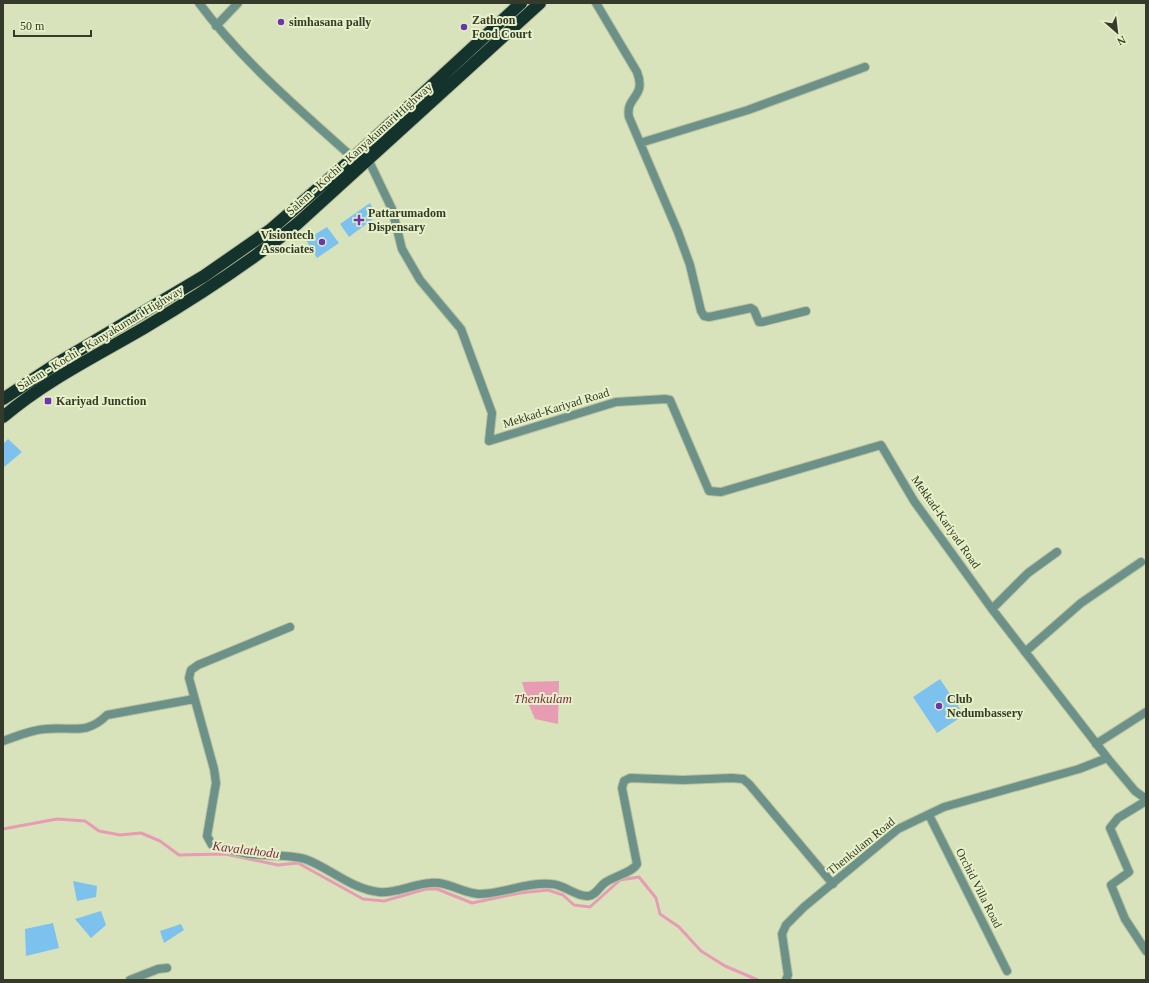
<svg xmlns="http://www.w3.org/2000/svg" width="1149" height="983" font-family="Georgia,serif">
	<rect width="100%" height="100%" fill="#d8e3bb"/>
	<path fill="#e89cb3" d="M559,681l-1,43 -23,-5 -7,-16 -6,-21z"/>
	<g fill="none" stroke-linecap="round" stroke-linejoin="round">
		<path stroke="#e89cb3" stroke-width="3" d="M3,829l54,-10 28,2 14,10 21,4 21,-2 19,8 19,14 46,-1 53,11 20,-2 65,36 21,2 42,-12h11l35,14 48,-10 28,-3 15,5 11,10 16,2 30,-27 19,-3 17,21 4,16 19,13 22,24 24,15 33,14"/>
	</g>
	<path fill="#7dc1ef" d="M370,203l7,13 -28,21 -9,-13z
		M327,227l12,16 -22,15 -11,-18z
		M8,439l14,13 -19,16v-24z
		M940,679l24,36 -27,18 -24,-36z
		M73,881l24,5 -1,11 -19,4z
		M101,911l5,14 -15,13 -16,-19z
		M53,923l6,25 -33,8 -1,-27z
		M181,924l3,6 -20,13 -4,-12z"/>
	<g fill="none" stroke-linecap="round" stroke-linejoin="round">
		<g stroke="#b8c19e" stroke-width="10">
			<path id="street" d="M199,3c44,59 100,106 154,155
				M596,3l41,69c10,26 -12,24 -8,45l49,115 12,33 11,46 3,5 5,1 42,-9 3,2 5,12h3l44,-11
				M216,26l22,-23
				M640,143l108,-33 117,-43
				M368,159l24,50 10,40 18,31 41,49 31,84 -3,28 127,-39 49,-3 5,1 39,91 12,1 160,-47 33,56 78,108 117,151 26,31 11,8
				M992,609l36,-36 29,-21
				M290,627l-92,38 -7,5 -2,8 25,91 2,14 -9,53 5,9c12,3 24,7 36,9 17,2 41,0 57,5 25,9 46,30 74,33 15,2 35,-8 51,-9 18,-2 32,10 49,11 23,0 47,-12 72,-10 13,0 25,13 37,12 9,-1 11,-10 18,-14 9,-6 27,-10 31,-18l-15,-76 2,-7 6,-3 53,2 49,-2 11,1 6,5 84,100
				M1025,652l56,-49 60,-41
				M3,741c14,-5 28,-11 42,-12 27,-3 41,7 62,-14l87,-16
				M1096,744l50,-32
				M1146,801l-28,17 -8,10 19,44 -18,13 14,34 21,32
				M929,815l78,156
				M130,980l28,-11 9,-1
				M786,980l2,-5 -6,-41 4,-9 18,-18 94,-78 46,-22 135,-38 28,-11"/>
		</g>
		<g stroke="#b8c19e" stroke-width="14">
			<path id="highway" d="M3,399l53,-35 148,-88 66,-46 83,-72 168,-155
				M3,417c42,-36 93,-61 141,-89 54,-32 105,-65 153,-104l243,-221"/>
		</g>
		<use href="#street" stroke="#6c9189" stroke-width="8"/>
		<use href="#highway" stroke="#15332d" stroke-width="12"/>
	</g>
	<g fill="#6b36ad" stroke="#e6f1c8" stroke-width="1.5">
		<circle cx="281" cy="22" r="4"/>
		<circle cx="464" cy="27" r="4"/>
		<path d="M357 214h4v4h4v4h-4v4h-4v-4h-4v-4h4z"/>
		<circle cx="322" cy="242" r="4"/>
		<rect x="44" y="397" width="8" height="8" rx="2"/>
		<circle cx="939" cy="706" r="4"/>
	</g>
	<g text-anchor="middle" stroke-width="4" stroke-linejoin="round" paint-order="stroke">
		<g font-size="12" font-weight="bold" fill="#363a2a" stroke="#e6f1c8" text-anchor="start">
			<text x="472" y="24">Zathoon<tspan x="472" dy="14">Food Court</tspan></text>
			<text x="289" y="26">simhasana pally</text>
			<text x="368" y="217">Pattarumadom<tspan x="368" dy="14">Dispensary</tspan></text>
			<text x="314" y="239" text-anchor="end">Visiontech<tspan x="314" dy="14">Associates</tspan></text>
			<text x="56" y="405">Kariyad Junction</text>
			<text x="947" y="703">Club<tspan x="947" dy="14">Nedumbassery</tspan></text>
		</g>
		<g font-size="12" fill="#363a2a" stroke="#e6f1c8">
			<text transform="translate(359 149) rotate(-42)" y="4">Salem - Kochi - Kanyakumari Highway</text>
			<text transform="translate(100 338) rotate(-31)" y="4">Salem - Kochi - Kanyakumari Highway</text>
			<text transform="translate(556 408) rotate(-17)" y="4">Mekkad-Kariyad Road</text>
			<text transform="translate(946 522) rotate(55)" y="4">Mekkad-Kariyad Road</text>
			<text transform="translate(861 846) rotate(-39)" y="4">Thenkulam Road</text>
			<text transform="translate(979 888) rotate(63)" y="4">Orchid Villa Road</text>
		</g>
		<g font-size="13" font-style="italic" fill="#80284b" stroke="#e6f1c8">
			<text x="543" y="703">Thenkulam</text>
			<text transform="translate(246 849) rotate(7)" y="5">Kavalathodu</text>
		</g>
	</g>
	<rect width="1149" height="983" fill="none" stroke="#363a2a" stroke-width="8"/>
	<g transform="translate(1117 32) rotate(152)" stroke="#e6f1c8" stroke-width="3" paint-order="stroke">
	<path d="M0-3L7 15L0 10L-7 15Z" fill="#363a2a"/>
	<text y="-6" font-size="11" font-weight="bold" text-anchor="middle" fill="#363a2a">N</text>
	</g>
	<path d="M14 30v6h77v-6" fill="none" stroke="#363a2a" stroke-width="2"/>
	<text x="20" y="30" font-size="12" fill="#363a2a" stroke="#e6f1c8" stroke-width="3" paint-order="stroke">50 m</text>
</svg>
